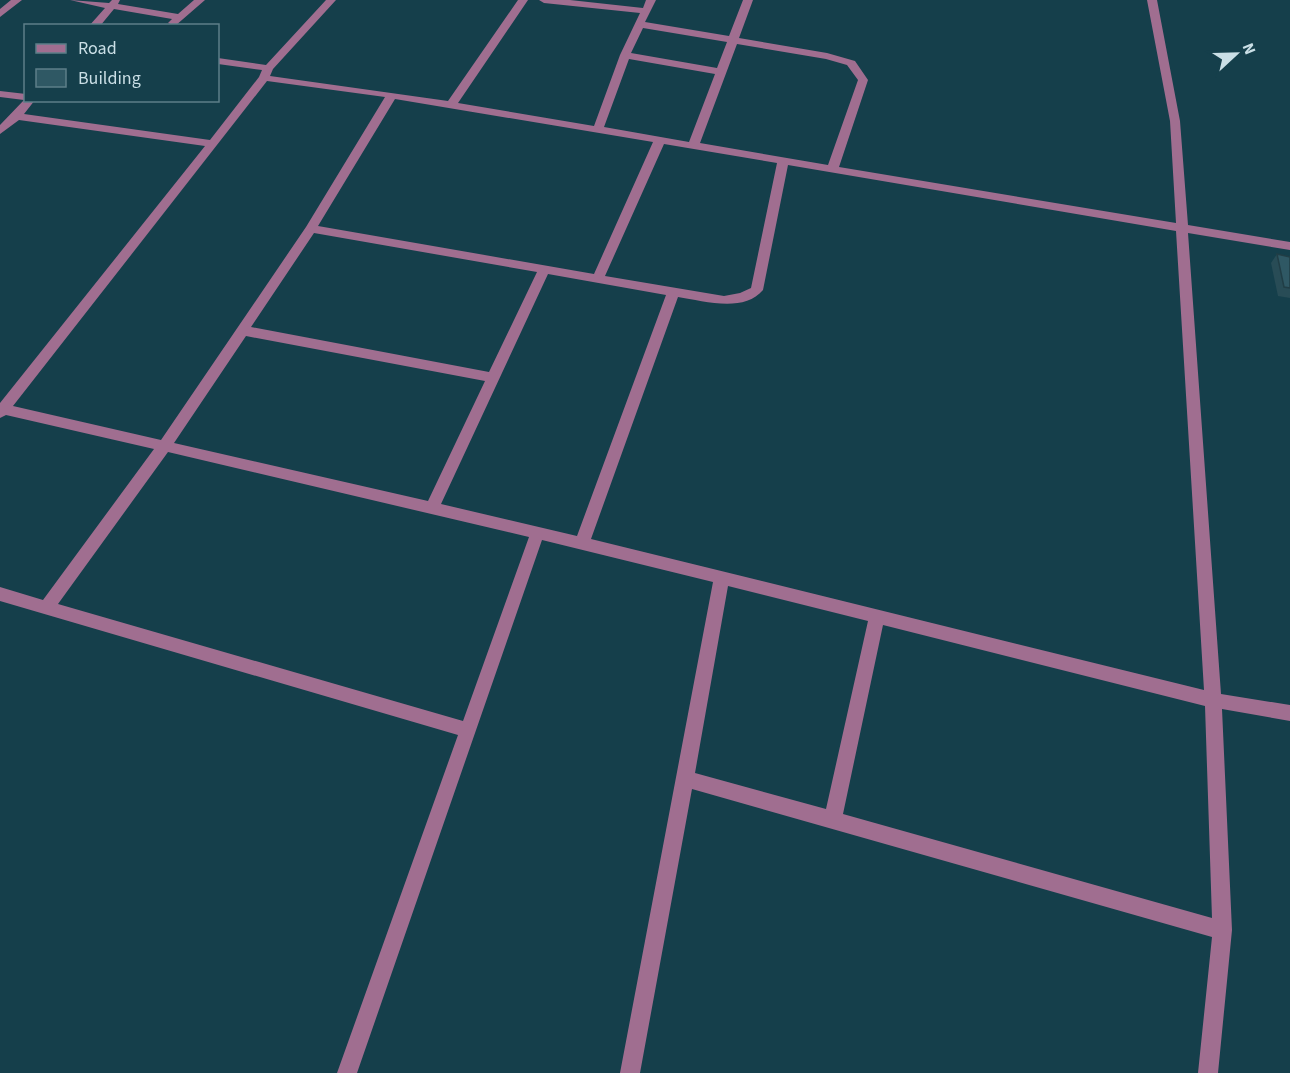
<svg xmlns="http://www.w3.org/2000/svg" width="1290" height="1073" font-family="'Source Sans 3',sans-serif">
	<rect width="100%" height="100%" fill="#153f4b"/>
	<g fill="none" stroke-linecap="round" stroke-linejoin="round">
		<path fill="#a06e90" fill-rule="evenodd" d="M11,0h11l-22,17v-8z
			M70,0l39,3 3,-3h8l-2,4 60,10 16,-14h11l-30,26 -7,-3 4,-4 -58,-10 -14,17h-11l16,-18z
			M326,0h10l-63,69 -3,7 178,25 70,-101h10l-70,103 136,23 26,-71 20,-42 -96,-10 -5,-3h31l73,8 3,-8h10l-11,22 84,14 14,-36h10l-14,38 88,15 28,8 13,19 -29,87 337,56 -6,-102 -23,-121h10l23,121 8,104 102,17v8l-102,-17 33,461 69,11v16l-68,-12 10,221 -14,143h-20l14,-136 -520,-148 -52,284h-20l93,-491 -171,-42 -185,533h-20l121,-338 -458,-134v-14l43,13 111,-151 -148,-34 -6,3v-15l205,-257 -186,-26 -19,14v-9l24,-25 -24,-3v-6l26,3v6h9l-11,14 186,26 49,-63 3,-7 -44,-6v-6l48,7zM643,28l84,14 -10,26 -86,-15zM737,44l89,15 21,6 11,15 -30,85 -128,-22zM629,59l86,15 -26,68 -85,-15zM267,81l118,16 -79,130 -145,213 -148,-34zM395,99l258,43 -59,132 -276,-48zM664,144l113,19 -26,125 -11,5 -16,3 -119,-20zM788,165l388,66 28,459 -613,-151 87,-242c26,4 66,16 85,-7zM314,233l223,39 -48,100 -238,-45zM548,274l118,21 -89,241 -136,-32zM246,336l239,45 -57,120 -254,-58zM168,452l361,85 -66,184 -405,-117zM728,586l140,35 -42,188 -131,-36zM883,625l322,81 7,212 -369,-104z"/>
	</g>
	<path fill="#284c56" d="M1277,254l13,3v41l-12,-2 -7,-33z"/>
	<path fill="#2f5864" stroke="#213e46" stroke-width="1.5" d="M1277,254l13,3v31l-6,-1z"/>
	<rect x="24" y="24" width="195" height="78" fill="#153f4b" stroke="#5d7f89" stroke-width="1.5"/>
	<rect x="36" y="44" width="30" height="9" fill="#a06e90" stroke="#5d7f89" stroke-width="1.5"/>
	<text x="78" y="54" font-size="18" fill="#cadfe6">Road</text>
	<rect x="36" y="69" width="30" height="18" fill="#2f5864" stroke="#5d7f89" stroke-width="1.5"/>
	<text x="78" y="84" font-size="18" fill="#cadfe6">Building</text>
	<g transform="translate(1236 54) rotate(68)" stroke="#153f4b" stroke-width="4.5" paint-order="stroke">
	<path d="M0-4.5L10 22L0 15L-10 22Z" fill="#cadfe6"/>
	<text y="-9" font-size="16" font-weight="bold" text-anchor="middle" fill="#cadfe6">N</text>
	</g>
</svg>
